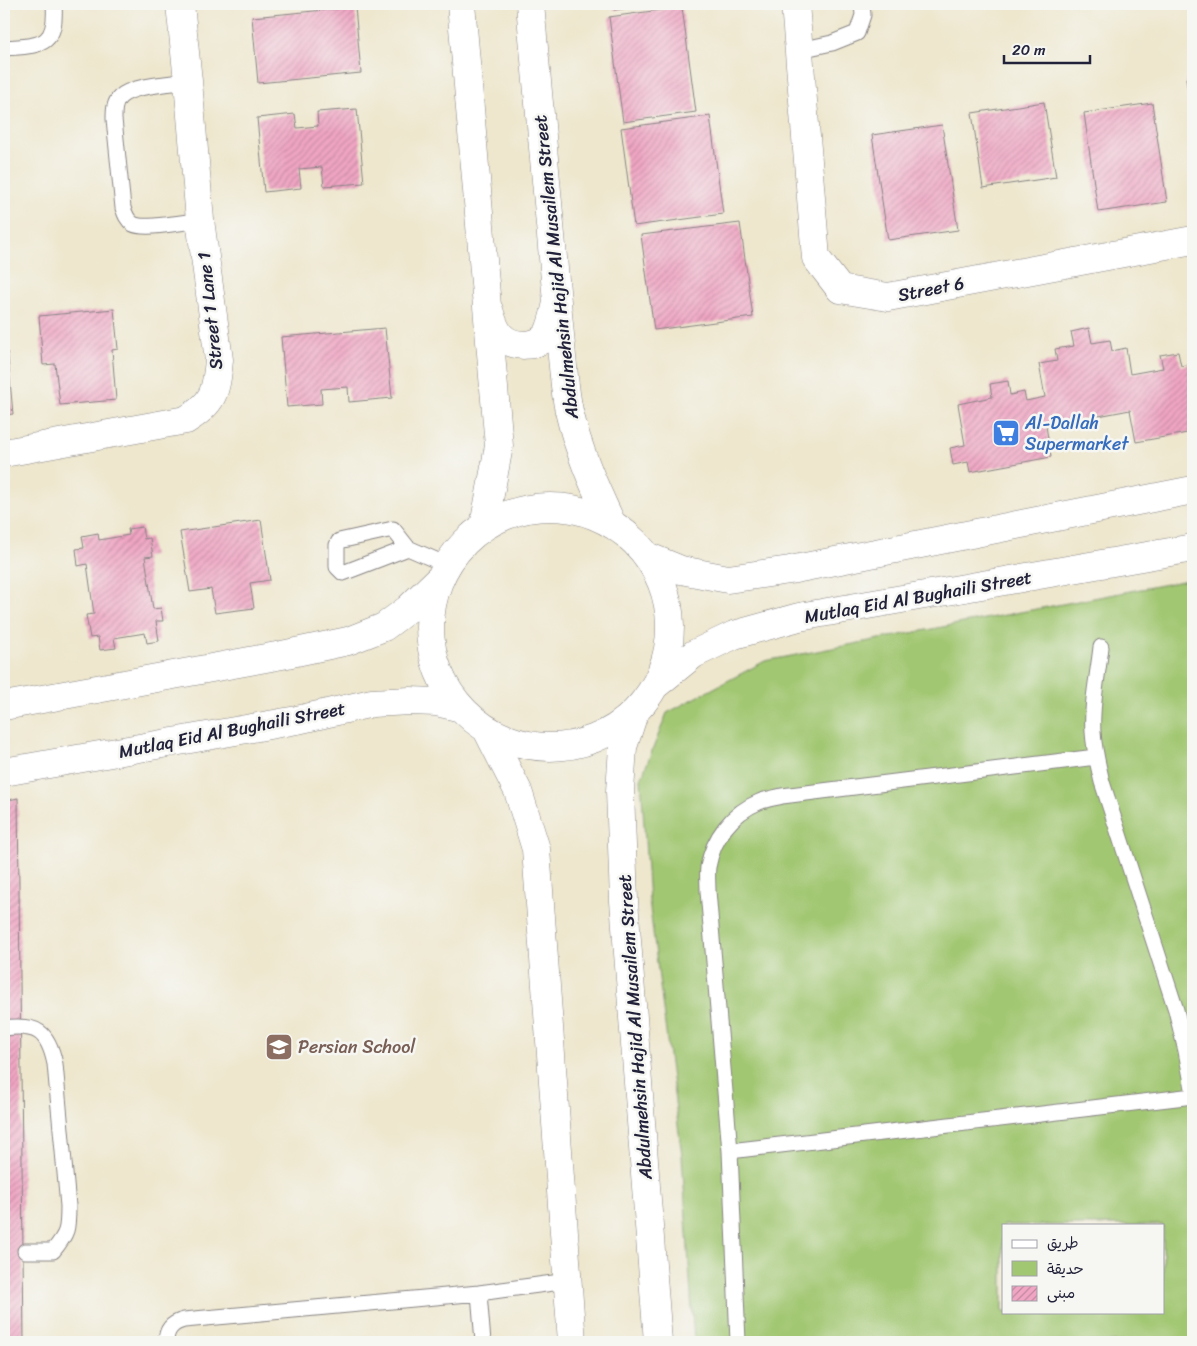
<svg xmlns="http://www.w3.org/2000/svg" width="1197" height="1346" font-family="Sriracha,'Playpen Sans Arabic',sans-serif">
	<defs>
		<pattern id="building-hatch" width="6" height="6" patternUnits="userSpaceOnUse" patternTransform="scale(1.25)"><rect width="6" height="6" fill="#f0a6c3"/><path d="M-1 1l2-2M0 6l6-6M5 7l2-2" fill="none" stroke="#c287a0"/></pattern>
	</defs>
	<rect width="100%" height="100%" fill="#f6f6f2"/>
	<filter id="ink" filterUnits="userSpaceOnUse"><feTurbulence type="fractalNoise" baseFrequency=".02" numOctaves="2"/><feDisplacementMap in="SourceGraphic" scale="10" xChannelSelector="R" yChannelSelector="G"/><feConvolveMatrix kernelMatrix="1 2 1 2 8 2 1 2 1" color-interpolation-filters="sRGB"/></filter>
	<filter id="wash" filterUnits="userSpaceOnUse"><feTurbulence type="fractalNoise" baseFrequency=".0096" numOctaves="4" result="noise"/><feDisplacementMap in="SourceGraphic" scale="20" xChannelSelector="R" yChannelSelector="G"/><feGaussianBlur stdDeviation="1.12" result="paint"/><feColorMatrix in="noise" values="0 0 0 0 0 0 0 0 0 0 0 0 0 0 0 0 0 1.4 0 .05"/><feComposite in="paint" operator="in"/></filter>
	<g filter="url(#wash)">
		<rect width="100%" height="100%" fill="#eee7ce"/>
		<path fill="#a2c772" stroke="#627456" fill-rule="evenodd" d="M1193,579v763h-499l-12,-186 -33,-255 -8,-122 26,-66 98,-52zM1003,1225h160v87h-160z"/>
		<g id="blocks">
			<path fill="url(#building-hatch)" d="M614,4h38v1l-38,5z
				M355,7l6,66 -103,10 -6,-66z
				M682,7l14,105 -73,10 -14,-105z
				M1193,77v41h-1l-6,-40z
				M1044,102l12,75 -73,11 -11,-75z
				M1152,103l15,99 -69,10 -14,-99z
				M357,109l7,74 -40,3 -2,-19 -23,2 2,19 -37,4 -7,-74 38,-4 2,14 21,-2 -1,-14z
				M710,116l13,98 -89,12 -13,-98z
				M942,125l16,105 -70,10 -16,-105z
				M740,223l13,94 -99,13 -13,-95z
				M114,309l4,40 -6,1 4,50 -56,5 -5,-41 -12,1 -4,-49z
				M4,325h1l8,89 -9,1z
				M385,328l7,70 -43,4 -1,-15 -27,2 1,15 -35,3 -6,-70z
				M1089,328l3,15 18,-3 2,11 14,-3 4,26 33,-6 -3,-13 18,-3 3,14 12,-3v69l-57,10 -6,-32 -84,16 5,31 -81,15 -2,-10 -15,3 -3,-17 15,-3 -7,-41 34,-7 -2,-13 18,-3 2,14 14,-3 2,9 19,-4 -6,-33 18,-3 -2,-12 19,-3 -3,-14z
				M261,520l9,60 -20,3 4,25 -39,5 -4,-24 -21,3 -10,-60z
				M142,527l2,12 6,-1 3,18 -8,1 8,52 8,-1 2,13h-7l3,20 -12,2 -2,-10 -31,5 2,10 -16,2 -2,-13 -8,1 -4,-23 8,-1 -7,-50 -9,2 -2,-17 8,-1 -2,-12 16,-3 1,7 30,-5 -1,-6z
				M18,798l6,544h-20v-541z"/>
		</g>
	</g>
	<g filter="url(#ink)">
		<use href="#blocks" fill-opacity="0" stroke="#888484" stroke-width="1"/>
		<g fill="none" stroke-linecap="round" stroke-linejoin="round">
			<g stroke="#888484" stroke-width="17">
				<path id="lane" d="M4,48c37,-3 53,-1 50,-44
					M800,50l32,-7 25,-10 6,-18 -1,-11
					M188,81c-17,3 -56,4 -68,16 -6,6 -6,14 -6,22l9,89c2,6 4,12 10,16 11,6 53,-2 67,-4
					M408,548l-65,25 -6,-6v-22l2,-4 54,-12 15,19 39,17
					M1101,647c-3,28 -10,57 -8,85 1,17 5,33 9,50l74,228 10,41 7,37
					M4,1028c33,-4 44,3 51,36l13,142c0,23 0,27 -15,45h-28
					M730,1151l463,-55
					M479,1293l4,49
					M166,1342c0,-12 6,-19 18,-22l295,-27 89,-12
					M738,1342l-8,-191 -22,-260c0,-8 -1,-16 0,-24 5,-29 24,-54 51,-65 7,-3 16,-4 23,-6l314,-39"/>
			</g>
			<g stroke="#888484" stroke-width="29">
				<path id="street" d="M795,4l21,254 24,31 48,8 305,-57
					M4,453l182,-33c28,-17 30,-28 33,-60l-19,-140 -12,-139 -8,-77"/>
			</g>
			<g stroke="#888484" stroke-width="29">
				<path id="secondary" d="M461,4l38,442 -15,80
					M530,4l32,353c2,18 3,36 7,54 9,39 25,75 42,111
					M489,310c3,9 5,18 11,25 12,13 38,14 48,-2 4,-8 6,-18 8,-26
					M430 627a120 120 0 1 1 240 0a120 120 0 1 1-240 0Z
					M649,557l32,13 47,9 62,-9 403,-80
					M657,684l37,-30 40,-19 65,-18 394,-69
					M4,706l278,-51 66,-14 36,-14 24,-18 30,-29
					M634,713l-11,34 -3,44 4,110 34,441
					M487,730l31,61 18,58 36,493
					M4,772l293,-52 75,-17 38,-2 26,1 25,6"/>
			</g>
			<use href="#lane" stroke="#fff" stroke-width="15"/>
			<use href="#street" stroke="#fff" stroke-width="28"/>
			<use href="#secondary" stroke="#fff" stroke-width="28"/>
		</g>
	</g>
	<defs>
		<g id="supermarket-square" transform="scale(1.4375)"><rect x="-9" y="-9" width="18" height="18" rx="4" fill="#3f7fe0" stroke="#f6f6f2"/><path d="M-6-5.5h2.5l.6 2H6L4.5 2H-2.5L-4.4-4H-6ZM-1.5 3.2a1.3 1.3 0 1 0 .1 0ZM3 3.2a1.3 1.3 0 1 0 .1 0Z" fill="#fff"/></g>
		<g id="school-square" transform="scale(1.4375)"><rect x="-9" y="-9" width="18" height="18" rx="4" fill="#8d6e63" stroke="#f6f6f2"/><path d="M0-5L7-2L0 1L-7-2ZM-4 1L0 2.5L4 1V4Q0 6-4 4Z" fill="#fff"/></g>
	</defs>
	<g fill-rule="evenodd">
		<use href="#supermarket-square" x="1006" y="433"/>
		<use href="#school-square" x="279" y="1047"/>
	</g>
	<g text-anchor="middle" stroke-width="5" stroke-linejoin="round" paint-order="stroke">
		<g font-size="18" fill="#22223b" stroke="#f6f6f2">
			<text transform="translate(556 267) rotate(-96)" y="6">Abdulmehsin Hajid Al Musailem Street</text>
			<text transform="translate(931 289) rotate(-11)" y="6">Street 6</text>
			<text transform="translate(210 311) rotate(-96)" y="6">Street 1 Lane 1</text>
			<text transform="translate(918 597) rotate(-10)" y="6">Mutlaq Eid Al Bughaili Street</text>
			<text transform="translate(232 730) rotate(-11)" y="6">Mutlaq Eid Al Bughaili Street</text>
			<text transform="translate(635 1027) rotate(-94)" y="6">Abdulmehsin Hajid Al Musailem Street</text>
		</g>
		<g font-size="18" fill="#366cbe" stroke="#f6f6f2" text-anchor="start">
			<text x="1025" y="429">Al-Dallah<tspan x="1025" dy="21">Supermarket</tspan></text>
		</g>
		<g font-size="18" fill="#785e54" stroke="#f6f6f2" text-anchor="start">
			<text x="298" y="1053">Persian School</text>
		</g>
	</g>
	<rect width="1197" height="1346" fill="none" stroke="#f6f6f2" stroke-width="20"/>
	<rect x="1002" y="1224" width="162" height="90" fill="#f6f6f2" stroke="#a1a1a9"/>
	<rect x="1012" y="1240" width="25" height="8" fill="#ffffff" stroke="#a1a1a9"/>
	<text x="1047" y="1248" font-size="15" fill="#22223b">طريق</text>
	<rect x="1012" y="1261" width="25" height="15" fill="#a2c772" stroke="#a1a1a9"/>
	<text x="1047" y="1274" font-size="15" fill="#22223b">حديقة</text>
	<rect x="1012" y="1286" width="25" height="15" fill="url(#building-hatch)" stroke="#a1a1a9"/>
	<text x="1047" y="1298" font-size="15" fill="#22223b">مبنى</text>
	<path d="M1004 55v8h86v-8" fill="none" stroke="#22223b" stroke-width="2.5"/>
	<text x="1012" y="55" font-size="15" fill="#22223b" stroke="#f6f6f2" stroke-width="4" paint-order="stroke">20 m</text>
</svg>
